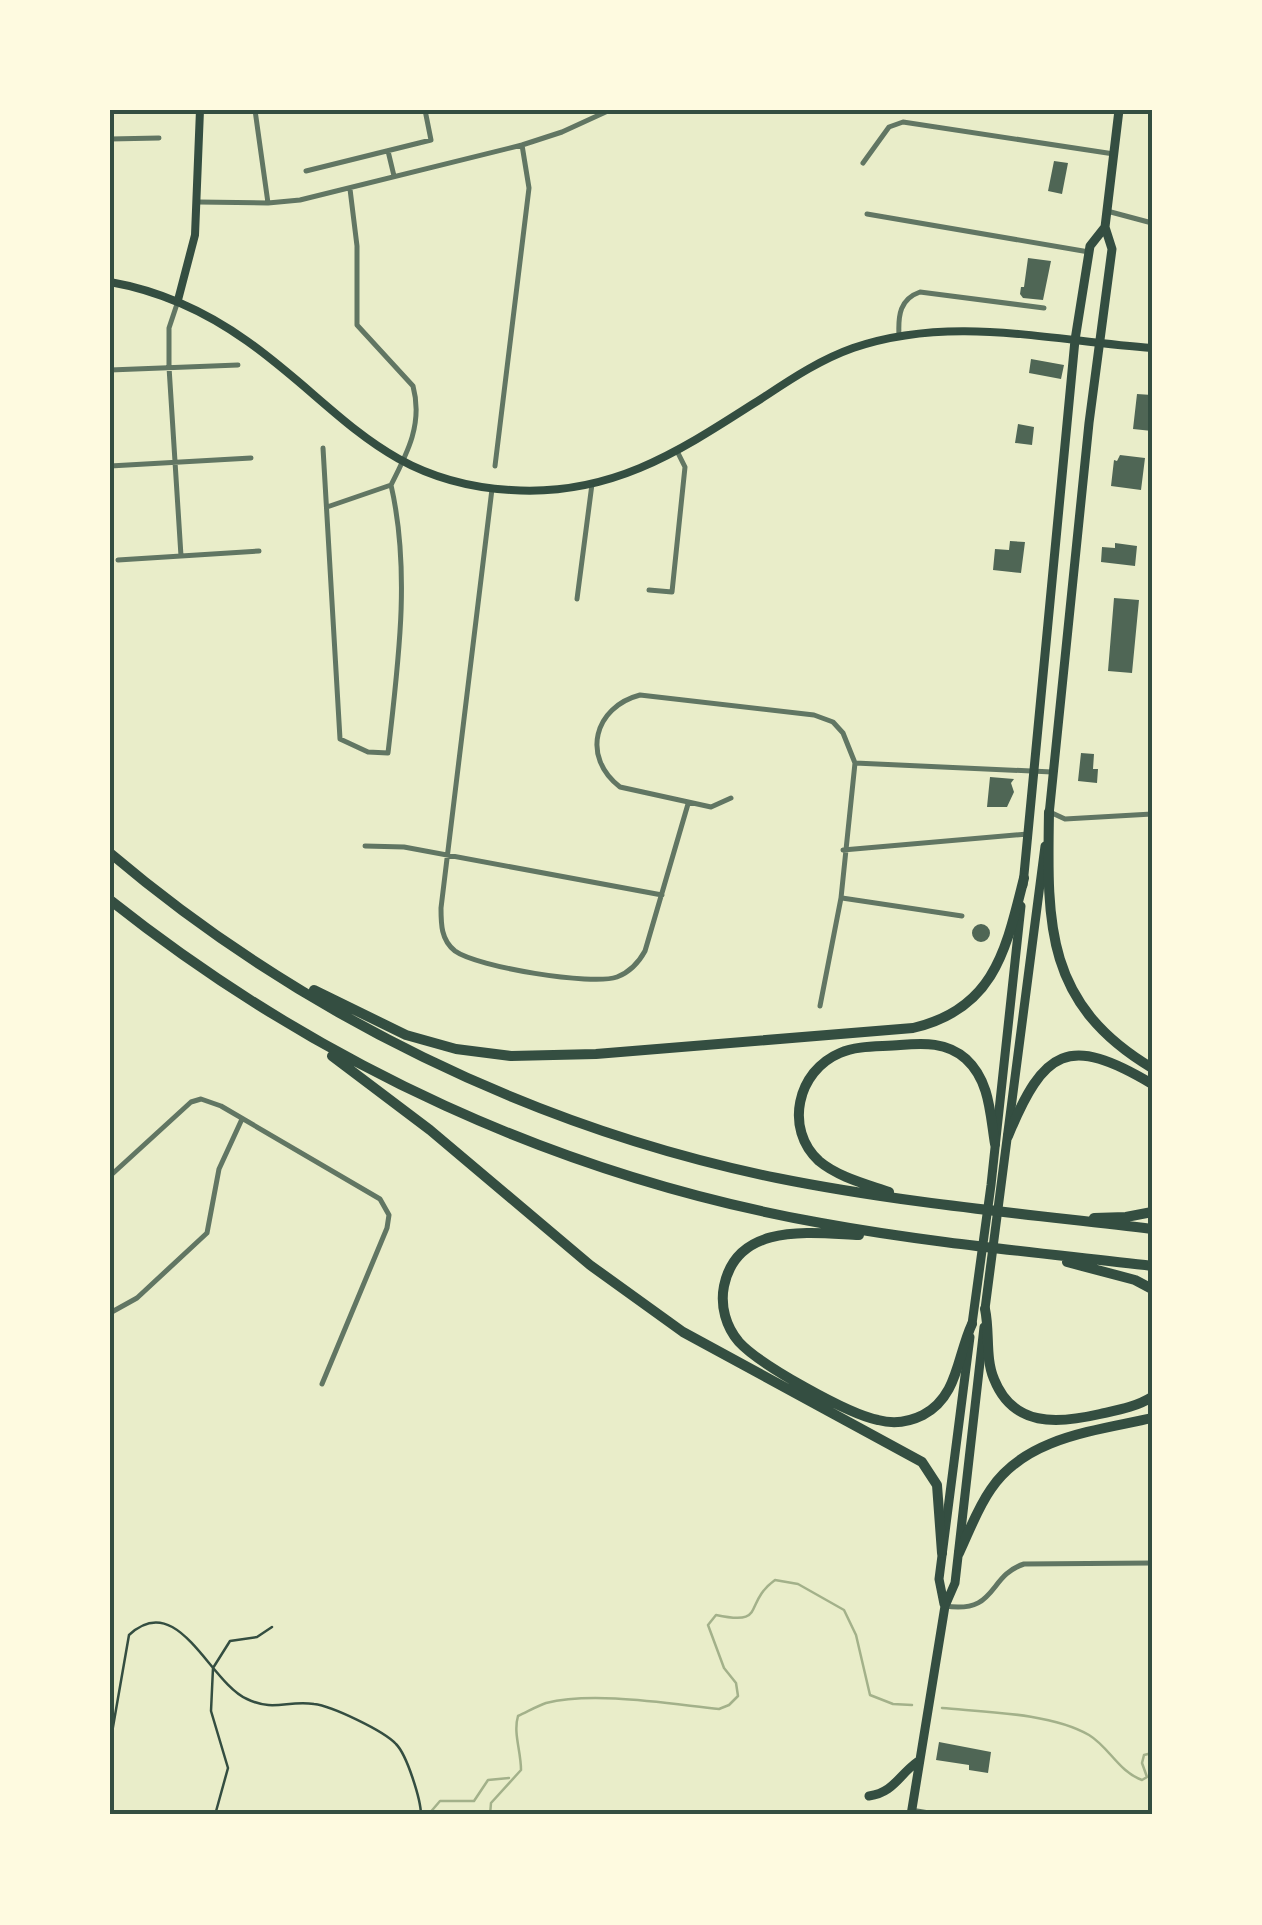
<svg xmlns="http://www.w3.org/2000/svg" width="1262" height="1925" font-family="Quicksand,sans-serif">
	<rect width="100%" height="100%" fill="#e9edc9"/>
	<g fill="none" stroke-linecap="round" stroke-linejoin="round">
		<path stroke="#a3b18a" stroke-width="2.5" d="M942,1708c43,4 109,5 147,27 20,12 30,37 53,45l5,-3 -5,-14 2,-8 8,-2
			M428,1815l12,-14h34l14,-21 21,-2
			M490,1815l1,-12 30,-33c0,-19 -8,-37 -3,-54 9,-4 19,-10 28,-13 48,-12 124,1 173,6l10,-4 9,-9 -2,-13 -12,-15 -16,-43 8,-10c52,11 26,-11 59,-35l23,4 46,26 12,25 14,60 23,9 19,1"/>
	</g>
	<path fill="#4f6655" d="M1054,161l14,2 -6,31 -14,-3z
		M1028,258l23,3 -8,39 -20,-2 -3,-4 1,-7h3z
		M1031,359l33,6 -3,14 -32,-6z
		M1137,394l15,1v36l-19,-2z
		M1018,424l16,3 -2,18 -17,-2z
		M1120,455l25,3 -4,32 -30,-4 3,-26 3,1z
		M1010,541l15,1 -4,31 -28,-3 2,-21 14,1z
		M1115,543l22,3 -2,20 -34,-4 1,-15 13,1z
		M1114,598l25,2 -7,73 -24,-2z
		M1081,753l13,1 -1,15h5l-1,14 -19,-2z
		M990,777l24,2 -3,4 3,9 -7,15h-20z
		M972 933a9 9 0 1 1 18 0a9 9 0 1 1-18 0Z
		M939,1742l52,10 -3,21 -19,-3v-5l-33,-5z"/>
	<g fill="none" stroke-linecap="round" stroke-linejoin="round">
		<path stroke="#344e41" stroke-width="2.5" d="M110,1744l19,-109c49,-46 80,47 118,64 27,13 40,1 67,5 18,2 70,27 82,40 11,11 25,56 25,71
			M215,1815l13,-47 -17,-57 2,-43 17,-27 27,-4 15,-10"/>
		<path stroke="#617663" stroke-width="5" d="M255,110l13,93
			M110,139l49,-1
			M388,151l6,25
			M863,163l26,-36 14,-5 211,32
			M306,171l125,-31 -6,-30
			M198,202l70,1 32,-3 222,-55 40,-13 48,-22
			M1107,211l45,12
			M867,214l222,38
			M178,301l-9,27v39l12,189
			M899,335c-1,-20 1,-36 21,-43l124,16
			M110,370l128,-5
			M323,448l17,291 28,13 20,1c10,-88 23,-181 3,-268
			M110,466l141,-8
			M495,466l34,-278 -7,-43
			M492,489l-51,419c0,16 0,32 14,43 22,16 137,35 162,26 13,-5 22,-15 28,-26l43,-147
			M327,507l64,-22c17,-33 32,-62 22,-99l-56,-61v-79l-7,-57
			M118,560l141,-9
			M649,590l23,2 13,-125 -8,-16
			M577,599l15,-115
			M855,763l197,9
			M731,798l-20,9 -91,-20c-39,-30 -26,-80 20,-92l174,20 19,7 10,11 12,30 -14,135 -21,108
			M1052,813l13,6 87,-5
			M365,846l39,1 258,48
			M843,850l185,-16
			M842,898l120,18
			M110,1176l81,-74 10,-3 20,7 159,93 9,16 -2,13 -65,156
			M110,1313l27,-15 70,-65 12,-64 23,-50
			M945,1606c53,8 42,-30 79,-42l128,-1
			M911,1810l30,5"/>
		<path stroke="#344e41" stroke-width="8" d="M110,282c51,9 95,29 137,59 93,66 136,142 264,149 104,7 173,-42 256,-95 27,-18 55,-36 86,-47 99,-34 198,-7 299,0
			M178,300l17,-65 5,-125"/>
		<path stroke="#344e41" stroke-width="9" d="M944,1604l-5,-25 31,-242
			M869,1796c25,-4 29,-20 48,-34
			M911,1815l34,-209 10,-23 29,-256"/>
		<path stroke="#344e41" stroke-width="9" d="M1049,815l40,-392 23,-174 -7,-22 14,-117
			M1023,885l52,-545 15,-94 15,-19
			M985,1309l60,-463
			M972,1324l19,-139 30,-279"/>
		<path stroke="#344e41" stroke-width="10" d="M1049,812c-2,113 -4,192 103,256
			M110,853c190,161 423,275 667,325 124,25 250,36 375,51
			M110,900c208,165 449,276 711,323 109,20 221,30 331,43
			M314,990l92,45 50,14 55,7 85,-2 317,-26c82,-19 93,-79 111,-150
			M332,1056l98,74 160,135 93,67 239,130 15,23 5,68
			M1008,1136c36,-87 60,-102 144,-52
			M889,1192c-23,-8 -51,-15 -70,-31 -35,-32 -22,-90 21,-108 18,-8 41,-6 60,-8 24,-2 47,-3 66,14 24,22 24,55 29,85
			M1094,1218l32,-1 26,-5
			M859,1235c-49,-2 -122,-13 -135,51 -4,20 2,41 15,56 21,23 109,72 139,78 15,4 31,2 45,-5 35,-18 34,-59 49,-91
			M1067,1262l68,18 17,9
			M985,1309c5,23 0,49 9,70 19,48 63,45 106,35 18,-4 36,-7 52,-17
			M959,1553c10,-21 18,-44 32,-64 35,-52 104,-58 161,-71"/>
	</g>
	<rect width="1262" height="1925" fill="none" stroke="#fefae0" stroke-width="225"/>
	<rect x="112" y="112" width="1038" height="1700" fill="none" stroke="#344e41" stroke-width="4"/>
</svg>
